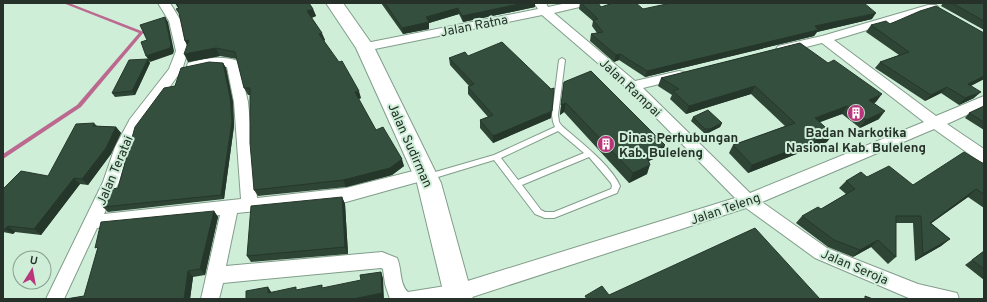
<svg xmlns="http://www.w3.org/2000/svg" width="987" height="302" font-family="Overpass,sans-serif">
	<rect width="100%" height="100%" fill="#cfeed8"/>
	<g fill="none" stroke-linecap="round" stroke-linejoin="round">
		<path fill="#bb698f" fill-rule="evenodd" d="M63,3h6l75,29 -63,75 -78,52v-5l74,-49 62,-72z"/>
		<g stroke="#819d8a" stroke-width="2">
			<path id="lane" d="M562,58l3,2 -7,55 1,7 3,4c17,15 49,39 58,60l-3,7 -63,25h-9l-10,-4 -41,-54 -66,20 -3,-1 -1,-2 1,-2 69,-20 61,-28 -2,-5 -1,-7 7,-55zM558,131l26,22 -66,27 -17,-22zM589,157l22,26 1,3 -1,3 -57,23h-9l-4,-2 -19,-25z"/>
		</g>
		<g stroke="#819d8a" stroke-width="2">
			<path id="street" d="M158,3h12l11,18 7,30 -6,19 -41,56 -12,21 -10,35 -15,32 137,-15 -7,-97 -7,-35c-13,-3 -26,5 -39,2l-1,-3 1,-3c17,-5 33,-8 50,-2l1,3 9,38 9,96 89,-10 79,-20 5,2 3,4 -3,4 -5,2 -79,22 -109,11 -11,53 156,-14 15,6c5,10 2,26 11,34l50,-8 277,-86 -107,-109 -86,-74 -177,36 -4,-1 -2,-3 2,-3 177,-35 -4,-6h12l2,4 19,-4h23l-2,2 -34,8 81,68 44,-10 5,1 2,3 -2,3 -41,10 107,105 174,-71 -102,-79 -40,10 -4,-1 -2,-3 2,-3 44,-10 106,-31h8l2,2 -2,2 -102,31 102,76 48,-20v11l-37,17 37,25v14l-5,-2 -45,-32 -172,73 65,46 91,36 39,9 2,6h-48l-96,-41 -69,-50 -280,91h-76l-5,-15 -2,-15 -2,-1 -158,15 -4,16h-18l19,-84 -123,13 -33,71h-18l57,-117 12,-35 15,-28 39,-50 7,-18 -7,-30z"/>
		</g>
		<g stroke="#819d8a" stroke-width="2">
			<path id="primary" d="M326,3h17l31,44 67,136 32,116h-28l-28,-116 -61,-135z"/>
		</g>
		<use href="#lane" fill="#fff" fill-rule="evenodd"/>
		<use href="#street" fill="#fff" fill-rule="evenodd"/>
		<use href="#primary" fill="#fff" fill-rule="evenodd"/>
	</g>
	<path fill="#2e4435" d="M175,3h134l4,6 3,7 -4,2 13,22 -1,1 37,57 -3,1 18,31 28,36 -12,9 -46,12 -88,9 -4,-6 -4,-95h-2l-4,-7 -7,-29 -17,-3 -32,6 -1,-17 -2,-4 -7,-33z
		M381,3h154v4l-72,15 -4,-8 -30,9v6l-26,5z
		M580,3h18l3,4 271,12 -55,13 -3,4 -169,41 -26,-17 -5,2 -24,-21 1,-7 6,-1 -5,-7 1,-5 -14,-12z
		M943,3h41v27l-43,-24z
		M890,24l94,9v46l-13,7 3,12 -15,7 -18,-12 -16,8 -50,-33 5,-6 19,-7 -33,-23 5,-7z
		M800,43l76,59 -2,1 5,16 -19,9 -18,-14 -23,8 8,20 -79,31 -19,-20 4,-8 52,-19 -34,-32 -65,20 -16,-15 2,-4 -14,-9 3,-8z
		M468,56l83,62 -58,25 -13,-15v-8l8,-3 -20,-23v-7l1,-1 -19,-21 -1,-7z
		M148,59l2,4 -15,32 -20,2 -3,-4z
		M223,63l3,5 7,34 1,24 -10,73 -116,13 -5,-5 15,-19 57,-102z
		M564,82l98,73 -13,6 -2,13 -18,9 -65,-71 -4,3z
		M984,106v24l-19,-12 4,-5z
		M693,117l29,6 -2,4 -12,6h-4l-13,-12z
		M94,123l3,3 19,1 5,6 -10,21 -23,31 -8,-1 -39,51 -26,-3 -2,2 -10,-2v-43l45,-13z
		M984,164v44l-16,-11 -37,26 19,16 -9,7 -26,15 -2,-38h-17v34l-8,7 -17,-17 -18,10 -25,-10 -32,-24 6,-7 19,-7 25,-15 -7,-6 7,-7 21,-4 46,8z
		M342,197l3,7 3,50 -97,8 -4,-6z
		M214,211l4,6 -13,58 -12,2 -3,22h-124l18,-3z
		M984,251v29l-19,-15z"/>
	<path fill="#25372b" d="M524,3h11v4l-72,15 -1,-6z
		M458,8l1,6 -30,9v6l-26,5 -1,-6 24,-11z
		M313,9l3,7 -7,2 -2,-7z
		M876,13l-4,6 -55,13 -3,4 -169,41 2,-6 168,-45z
		M165,17l3,5 6,29 -1,3 -23,8 -4,-6z
		M322,33l3,7 -3,2 -3,-8z
		M189,40v8l-4,-7z
		M216,48l4,8 -32,6 -4,-8z
		M620,54l-1,6 -5,2 2,-7z
		M148,59l2,4 -15,32 -3,-4z
		M223,63l3,5 7,34 1,24 -10,73 -3,-4z
		M984,76v3l-22,11 6,-6z
		M755,86l-4,8 -65,20 3,-8z
		M947,87l-6,6 -16,8 6,-6z
		M359,91l2,7 -4,2 -2,-8z
		M981,92l-7,6 -15,7 6,-7z
		M882,94l-6,8 -13,6 6,-8z
		M566,103l-2,9 -4,3 1,-10z
		M847,106l-5,8 -32,12 5,-8z
		M552,111l-1,7 -58,25v-7z
		M885,111l-6,8 -19,9 6,-8z
		M722,123l-2,4 -12,6 2,-4z
		M116,127l5,6 -10,21 -23,31 -6,-6z
		M833,134l-6,8 -79,31 4,-8z
		M665,145l-3,10 -20,9 4,-10z
		M402,159l2,7 -12,9 -46,12 -3,-7z
		M650,165l-3,9 -18,9 4,-10z
		M74,178l6,6 -39,51 -7,-6z
		M976,189l-8,8 -46,33 8,-7z
		M342,197l3,7 3,50 -3,-7z
		M214,211l4,6 -13,58 -5,-6z
		M8,226l7,6 -2,2 -8,-5z
		M950,239l-9,7 -26,15 8,-7z
		M878,240l-7,7 -18,10 7,-7z
		M188,271l5,6 -3,22h-6z
		M381,272l2,6 1,21h-31z
		M268,287l4,6h-4z"/>
	<path fill="#354f3e" stroke="#25372b" d="M176,3h133l4,6 -6,2 15,22 -3,1 20,28 3,-1 17,30 -4,1 21,38 7,-3 19,32 -12,9 -47,12 -89,10 -4,-47v-55h-6l-9,-36 -19,-4 -32,6 5,-14 -4,1 -6,-28 -3,-4 3,-1z
		M385,3h139l-62,13 -4,-8 -32,9 3,5 -27,6z
		M581,3h17l3,4 12,-4h23l7,6 28,-6h193l12,10 -61,13 3,4 -171,41 -27,-17 -4,1 -25,-21 12,-2 -10,-12 5,-1z
		M952,3h32v18z
		M936,6l48,27v43l-16,8 13,8 -16,6 -18,-11 -16,8 -51,-33 29,-10 -38,-27 15,-4 4,3 30,-13z
		M165,17l6,28 -1,3 -24,8 -5,-14 6,-2 -7,-15z
		M502,42l49,47 3,-1 -2,23 -59,25 -13,-16 13,-5 -25,-28 6,-3 -25,-26 16,-6 3,4z
		M800,43l28,20 6,-3 48,34 -13,6 16,11 -19,9 -19,-14 -32,12 18,16 -81,31 -19,-20 62,-22 -40,-37 -66,20 -16,-15 6,-2 -18,-11z
		M148,59l-16,32 -20,2 17,-33z
		M209,62l14,1 7,34 2,24 -11,74 -118,12 8,-18 7,-1 17,-61 29,-39 11,-2 6,-18z
		M591,71l74,74 -19,9 4,11 -17,8 -67,-70 -5,2 3,-23z
		M984,106v16l-15,-9z
		M708,110l14,13 -12,6h-5l-12,-12z
		M94,123l-1,3 23,1 -10,21 -24,31 -8,-1 -40,51 -26,-3 -3,3 -2,-1v-39l18,-18 27,5 28,-52z
		M964,152l20,12v30l-8,-5 -46,34 20,16 -27,15 -2,-38h-25v41l-18,-17 -18,10 -26,-10 -32,-24 16,-9 3,2 34,-20 -9,-8 15,-9 6,5 22,-11 24,19z
		M342,197l3,50 -98,9 4,-50z
		M214,211l-14,58 -12,2 -4,28h-118l18,-3 14,-49 -3,1 6,-26z
		M755,228l65,71h-233l-2,-3 17,-10 7,9z
		M984,251v18l-12,-9z
		M381,272l1,21 -29,6h-107v-8l22,-4v6l28,-6v3l26,-5v3l39,-8 -1,-5z
		M865,296l8,3h-8z"/>
	<defs>
		<g id="building-disc" transform="scale(0.9)"><circle r="9.5" fill="#b9367c" stroke="#cfeed8"/><path d="M-4-6H4V6H1V3H-1V6H-4ZM-2.5-4.3h1.7v1.8h-1.7ZM.8-4.3h1.7v1.8H.8ZM-2.5-1h1.7V.8h-1.7ZM.8-1h1.7V.8H.8Z" fill="#fff"/></g>
	</defs>
	<g fill-rule="evenodd">
		<use href="#building-disc" x="856" y="113"/>
		<use href="#building-disc" x="606" y="144"/>
	</g>
	<g text-anchor="middle" stroke-width="4" stroke-linejoin="round" paint-order="stroke">
		<g font-size="13" fill="#253129" stroke="#cfeed8">
			<text transform="translate(474 25) rotate(-11)" y="5">Jalan Ratna</text>
			<text transform="translate(631 87) rotate(43)" y="5">Jalan Rampai</text>
			<text transform="translate(411 145) rotate(66)" y="5">Jalan Sudirman</text>
			<text transform="translate(114 170) rotate(-67)" y="5">Jalan Teratai</text>
			<text transform="translate(725 208) rotate(-19)" y="5">Jalan Teleng</text>
			<text transform="translate(855 266) rotate(23)" y="5">Jalan Seroja</text>
		</g>
		<g font-size="13" font-weight="bold" fill="#253129" stroke="#cfeed8">
			<text x="856" y="137">Badan Narkotika<tspan x="856" dy="15">Nasional Kab. Buleleng</tspan></text>
			<text x="619" y="142" text-anchor="start">Dinas Perhubungan<tspan x="619" dy="15">Kab. Buleleng</tspan></text>
		</g>
	</g>
	<rect width="987" height="302" fill="none" stroke="#253129" stroke-width="8"/>
	<g transform="translate(32 270) rotate(11)"><circle r="19" fill="#cfeed8" stroke="#8ba292"/>
	<path d="M0-3L7 15L0 10L-7 15Z" fill="#b9367c"/>
	<text y="-6" font-size="11" font-weight="bold" text-anchor="middle" fill="#253129">U</text>
	</g>
</svg>
